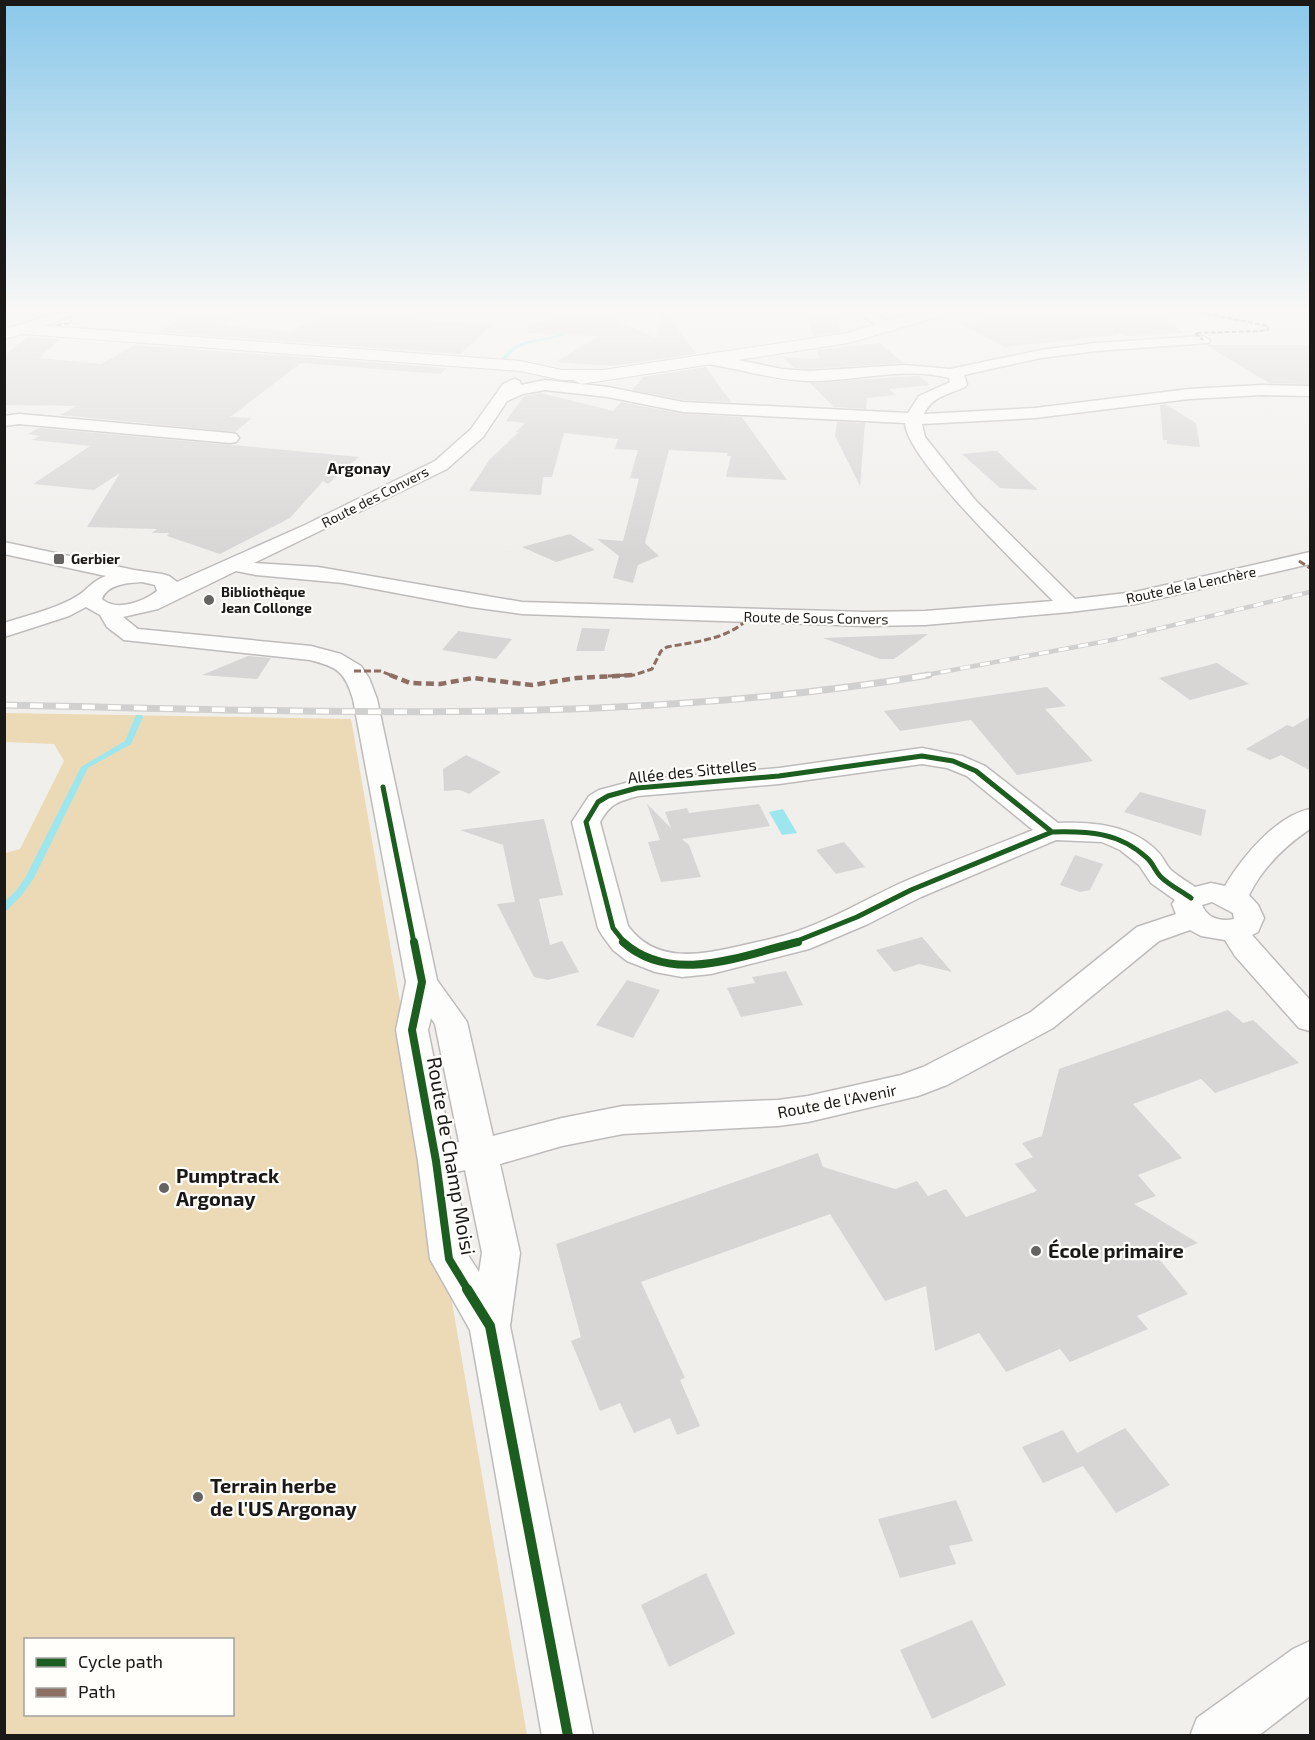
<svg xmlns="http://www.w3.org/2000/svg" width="1315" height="1740" font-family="'Exo 2',sans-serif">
	<rect width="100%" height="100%" fill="#f1efec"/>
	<path fill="#ecdab6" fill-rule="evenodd" d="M5,713l346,6 176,1016h-522v-882l15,-4 44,-88 -10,-17 -49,-2zM26,1640h206v74h-206z"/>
	<path fill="#9ee6ee" d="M783,809l14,24 -15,2 -13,-23z"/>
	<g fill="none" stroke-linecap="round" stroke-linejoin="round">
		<path fill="#9ee6ee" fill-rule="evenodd" d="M573,311h4l-7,22c-27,13 -45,2 -65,27l-4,-1c20,-26 39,-15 65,-28z
			M136,715h6l1,2 -12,27 -43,24 -54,110 -12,17 -15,15 -3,1v-9l12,-11 9,-13 56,-111 44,-26z"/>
	</g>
	<path fill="#d7d6d4" d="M193,311h49l-22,14 72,7 18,-12 9,1 15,-10 80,3 -6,5 84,6 -32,29 -303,-22z
		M590,311h6l60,27 7,-27h3l30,43 -83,12 -58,-4 44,-26 -71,-3 -1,-8z
		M1041,311h113l30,22 -59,3 -7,-4 -1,3 -112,12 -47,-24z
		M813,317h24l4,15 -28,4 -5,-15h7z
		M28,337l32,2 -21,19 62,6 34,-19 311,23 -6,6 -139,-11 -71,54 22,1 -17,14 -174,-17 15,-9 -72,-1v-50z
		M880,343l23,20 -95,6 -14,-1 -11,-11 36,2 -2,-9z
		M1206,345h105v39l-42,-1z
		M706,367l25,35 -48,-2 -51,-10 11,-13z
		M914,376h5l11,9 -41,4 7,6 -29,3 -1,11 -32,-2 -24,-24z
		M541,393l72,18 8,-9 62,12 59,3 45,63 -61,-3 5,-21h-4l1,-3 -59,-3 -24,93 14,13 -21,9 -5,18 -20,-5 6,-22 -22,-17 26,2 16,-62 -9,-1 8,-28 -23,-1 3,-10 -54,-6 -12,44h-9l-2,18 -72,-4 21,-32 29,-27h-3l9,-9 -19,-2 18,-25z
		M1165,404l31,19 4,24 -33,-3v-4h-4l-3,-35z
		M837,422l28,1 -5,63 -25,-50z
		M39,428l204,18 116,11 -31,27 -5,-3 -33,37 -70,36 -53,-18 2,-3h-17l5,-4 -70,-2 33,-54 -26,17 -61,-6 57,-38 -58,-6 8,-4 -12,-2z
		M991,451h6l41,39 -38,-2 -38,-34z
		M570,534l25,16 -39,12 -34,-15z
		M582,628l28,1 -6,22h-28z
		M458,631l54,8 -16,20 -54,-9z
		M928,634l-34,25h-14l-57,-21z
		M248,656l23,2 -14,21 -55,-4z
		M1217,663l32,21 -59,16 -31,-22z
		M1047,687l19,19 -21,3 48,52 -76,14 -46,-55 -71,11 -16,-20z
		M1311,716v55l-30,-16 -11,5 -24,-11 41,-24 6,2z
		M466,755l35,17 -32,22 -9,-4 -16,1 -1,-22z
		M1140,792l66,18 -5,26 -77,-24z
		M647,804l24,24 -6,-16 22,-4 2,5 70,-9 11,22 -88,13 7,6 12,32 -40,5 -13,-40 12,-2z
		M544,819l19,76 -24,4 11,46 12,-4 17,31 -31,8 -14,-3 -37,-73 18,-2 -12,-57 -43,-15z
		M844,842l21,25 -29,7 -20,-24z
		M1075,855l28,9 -13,26 -10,2 -20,-7z
		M922,937l30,35 -33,-8 -25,8 -18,-22z
		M786,971l17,34 -62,12 -14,-29 28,-5 -3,-6z
		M627,980l33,10 -27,48 -37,-13z
		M1228,1010l15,13 10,-3 46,43 -84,30 -14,-14 -68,25 49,54 -44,17 18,21 -22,8 64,39 -39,16 29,35 -51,22 11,13 -78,33 -10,-13 -54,23 -27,-39 -44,18 -9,-65 -41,15 -55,-87 -189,68 44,96 -5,2 20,46 -23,9 -7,-17 -36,15 -14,-30 -20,8 -29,-70 10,-4 -25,-93 262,-91 5,14 72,22 22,-8 11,15 18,-7 20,28 71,-26 -22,-27 18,-7 -11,-14 20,-7 17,-67z
		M1125,1428l45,57 -54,28 -33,-47 -40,17 -21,-36 41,-17 14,23z
		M956,1500l17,41 -24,5 7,18 -56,14 -22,-59z
		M706,1573l29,61 -66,33 -28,-62z
		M972,1620l34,65 -74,34 -32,-69z"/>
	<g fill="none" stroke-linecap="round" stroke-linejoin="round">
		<g stroke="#bebcba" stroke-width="3">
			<path id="minor" d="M62,311h22l-57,21h-10l-2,-3 2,-3z
				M856,311h17l23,17 -2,3h-10z
				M1203,336l7,4 -2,3 -112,8 -55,7 -77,17 3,9 -2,3c-17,8 -33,9 -41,27l111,-6 154,-19 73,-4 48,1v10l-48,-1 -73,4 -154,19 -113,6 3,13 51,64 99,98 60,-7 175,-40v12l-175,40 -65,8 -145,13 -59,1 -344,-12 -51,-7 -128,-24 -87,-8 -20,-4 -78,38 -35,8 15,12 173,17 30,8 20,12 8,12 8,21 60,281 30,42 26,114 69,-18 61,-12 155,-6 30,-4 93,-21 22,-8 108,-55 106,-85 39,-13 -4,-10 3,-4 -24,-17 -12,-18 -19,-15 -18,-8 -46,-2 -135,57 -53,27 -59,25 -98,25 -29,3 -27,-5 -28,-11 -14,-11 -11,-15 -4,-7 -26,-106 17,-26 10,-6 38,-10 142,-12 143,-20 40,8 23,10 73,57c36,-1 74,2 100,29 6,6 8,14 14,19 7,6 16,11 23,16l16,-4 14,3c17,-29 51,-70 85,-77v20c-25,17 -47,38 -61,66l9,10 6,13 -6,14 -6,3 58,65v31l-11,-3 -64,-72 -10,-16 -24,-4 -11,-6 -31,11 -106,87 -106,57 -29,11 -110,26 -30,4 -155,8 -61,12 -62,18 20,89 -10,73 83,410h-51l-72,-406 -40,-71 -12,-98 -22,-131 10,-48 -53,-283c-8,-27 -15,-32 -43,-39l-186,-20 -17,-13 -7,-12 -14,-8 -17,9 -65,21v-14c24,-8 60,-16 79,-31 8,-7 12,-12 23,-16l-102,-22v-12l130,28 28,4 7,2 8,6 128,-57 130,-64 36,-32 32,-45 11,-5 6,2 1,4 24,-5 63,7 75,15 225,11 11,-17 31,-14 -1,-4c-46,-12 -95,4 -142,3 -33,-1 -66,-12 -99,-17l-8,-5 8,-5 74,15 26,2 97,-6 45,4 91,-19 55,-7zM545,390l63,7 75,15 222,11c1,36 119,148 148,178l-128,10 -59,1 -344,-10 -204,-35 -64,-4 193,-94 36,-32 24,-36 16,-7zM142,582l13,3 2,6c-14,11 -41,21 -55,8 5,-15 26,-16 40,-17zM922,764l25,4 20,8 66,54c-44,18 -89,34 -132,53 -37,17 -73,39 -112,51 -16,5 -33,8 -49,12 -41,9 -84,18 -112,-20l-28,-104c11,-19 17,-20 38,-26l141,-12zM1212,902l21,11 1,6c-14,3 -27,-1 -32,-14zM431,1018l4,6 24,118 -8,2 -23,-114zM465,1170l17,83 -3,19 -11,-17 -12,-83z
				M19,414l211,19 6,1 3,4 -3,4 -6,1 -211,-19 -15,2v-10z
				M1310,1641v55l-52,40h-68l7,-18 96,-69z"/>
		</g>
		<g stroke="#bebcba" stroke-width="2">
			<path id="tertiary" d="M922,311h27l-2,3 -98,29 -268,41 -8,-4h-11l-42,-9 -497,-37 -19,5v-10l18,-5 498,37 42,9h41l244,-37z"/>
		</g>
		<use href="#minor" fill="#fdfdfc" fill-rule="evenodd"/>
		<use href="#tertiary" fill="#fdfdfc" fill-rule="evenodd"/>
		<g stroke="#d0d0cf" stroke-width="4.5">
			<path id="rail-far1" d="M921,676l191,-36 198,-48"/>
		</g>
		<g stroke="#d0d0cf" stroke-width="7">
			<path id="rail" d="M4,705c308,6 621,21 925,-30"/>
		</g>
		<use href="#rail-far1" stroke="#fffefb" stroke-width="3" stroke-dasharray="10" stroke-linecap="butt"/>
		<use href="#rail" stroke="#fffefb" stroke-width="4.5" stroke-dasharray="13" stroke-linecap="butt"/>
		<path stroke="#8d6e63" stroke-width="2" stroke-dasharray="5 2" stroke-linecap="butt" d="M1193,311l75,15v4l-6,1 -67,2 8,7
			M57,325l13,-2 1,-3"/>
		<path stroke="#8d6e63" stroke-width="3" stroke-dasharray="7 3" stroke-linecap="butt" d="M1299,561l11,7
			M354,671h26l13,5
			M608,676l26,-1 18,-6 9,-18 6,-4c31,-6 61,-7 84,-31"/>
		<path stroke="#8d6e63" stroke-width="4.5" stroke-dasharray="8 4.5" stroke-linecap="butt" d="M390,675l20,8 30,1 33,-6 59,7 45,-7 57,-3"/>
		<g stroke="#fffefb" stroke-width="9">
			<path id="cycleway-far2" d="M383,787l31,156
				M1052,832c36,-1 67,0 95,26 6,5 8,13 14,19 8,8 20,14 30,21
				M625,943l-12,-15 -27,-106 12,-20 10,-6 29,-8 142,-12 143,-20 31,5 23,10 76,61
				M792,943l65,-26 54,-27 141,-58"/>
		</g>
		<g stroke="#fffefb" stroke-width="11">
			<path id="cycleway-far1" d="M414,942l8,40 -10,48 24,131 13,98 19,31
				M623,942c49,44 120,13 175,0"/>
		</g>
		<g stroke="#fffefb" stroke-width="14">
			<path id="cycleway" d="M467,1289l23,37 78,410"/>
		</g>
		<use href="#cycleway-far2" stroke="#1b5e20" stroke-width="5"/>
		<use href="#cycleway-far1" stroke="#1b5e20" stroke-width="8"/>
		<use href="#cycleway" stroke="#1b5e20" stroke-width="10"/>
	</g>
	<linearGradient id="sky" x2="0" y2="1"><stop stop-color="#8ac8ea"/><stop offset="0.56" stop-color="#f9f8f6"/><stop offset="1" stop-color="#f9f8f6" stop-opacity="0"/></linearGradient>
	<rect width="1315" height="555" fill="url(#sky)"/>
	<g fill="#656462" stroke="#fffefb" stroke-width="2">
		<rect x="53" y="553" width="12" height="12" rx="3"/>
		<circle cx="209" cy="600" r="6"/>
		<circle cx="164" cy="1188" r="6"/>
		<circle cx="1036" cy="1251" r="6"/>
		<circle cx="198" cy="1497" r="6"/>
	</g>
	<g text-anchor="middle" stroke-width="4.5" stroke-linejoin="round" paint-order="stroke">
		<g font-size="14" fill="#1a1917" stroke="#fffefb">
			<text transform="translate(375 497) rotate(-27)" y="5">Route des Convers</text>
			<text transform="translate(1191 585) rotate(-12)" y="5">Route de la Lenchère</text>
			<text transform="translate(816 618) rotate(1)" y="5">Route de Sous Convers</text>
		</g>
		<g font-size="14" font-weight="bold" fill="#1a1917" stroke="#fffefb" text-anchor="start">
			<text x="71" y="564">Gerbier</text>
			<text x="221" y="597">Bibliothèque<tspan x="221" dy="16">Jean Collonge</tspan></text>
		</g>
		<g font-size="16" font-weight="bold" fill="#1a1917" stroke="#fffefb">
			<text x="359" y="474">Argonay</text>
		</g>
		<g font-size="16" fill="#1a1917" stroke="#fffefb">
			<text transform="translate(692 771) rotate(-6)" y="6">Allée des Sittelles</text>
			<text transform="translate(837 1101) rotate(-11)" y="6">Route de l'Avenir</text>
		</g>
		<g font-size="20" fill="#1a1917" stroke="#fffefb">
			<text transform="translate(451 1156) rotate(80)" y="7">Route de Champ Moisi</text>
		</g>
		<g font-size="20" font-weight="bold" fill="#1a1917" stroke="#fffefb" text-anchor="start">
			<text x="176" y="1183">Pumptrack<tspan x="176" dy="23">Argonay</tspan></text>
			<text x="1048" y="1258">École primaire</text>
			<text x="210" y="1493">Terrain herbe<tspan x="210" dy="23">de l'US Argonay</tspan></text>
		</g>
	</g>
	<rect width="1315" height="1740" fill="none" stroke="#1a1917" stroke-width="12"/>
	<rect x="24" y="1638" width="210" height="78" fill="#fffefb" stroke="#a3a2a0" stroke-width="1.5"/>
	<rect x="36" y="1658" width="30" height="9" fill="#1b5e20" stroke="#a3a2a0" stroke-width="1.5"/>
	<text x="78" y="1668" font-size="18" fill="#1a1917">Cycle path</text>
	<rect x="36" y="1688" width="30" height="9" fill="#8d6e63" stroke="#a3a2a0" stroke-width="1.5"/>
	<text x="78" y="1698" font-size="18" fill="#1a1917">Path</text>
</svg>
